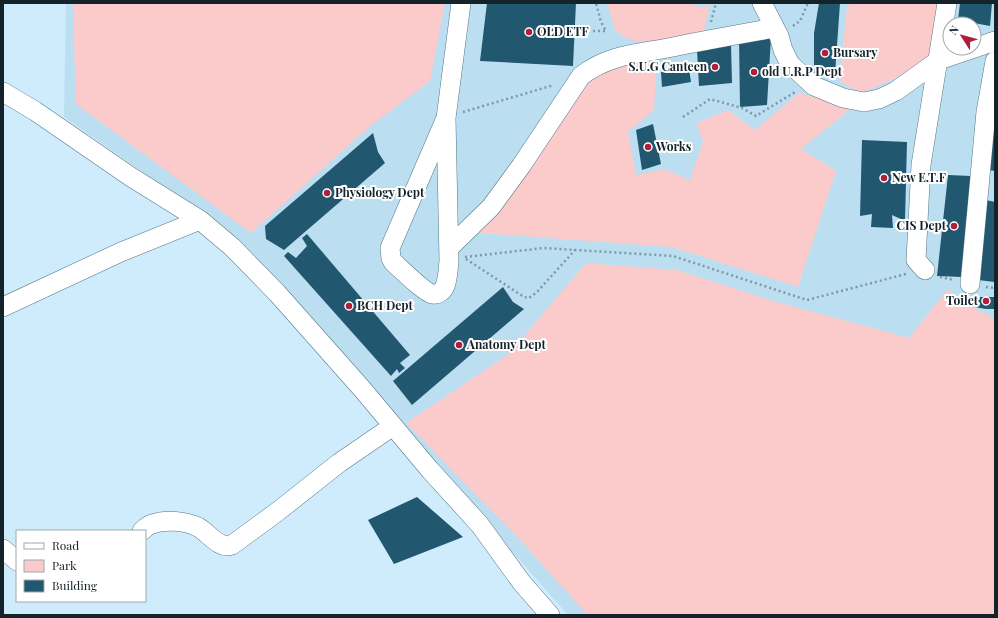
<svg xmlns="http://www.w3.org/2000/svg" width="998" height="618" font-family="'Playfair Display',serif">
	<rect width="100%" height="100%" fill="#cfecfc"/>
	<path fill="#bbdef1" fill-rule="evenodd" d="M66,3h929v612h-427l-331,-377 -173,-121zM950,24h24v24h-24z"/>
	<path fill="#fbcbcc" d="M73,3h372l-15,78 -61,46 -118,106 -175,-129z
		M607,3h84l7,4 11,-1 -6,30 -53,8 -22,-5 -13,-9z
		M851,3h88l-8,51 -10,11 -32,16 -28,12 -22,-12 8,-73z
		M657,55l-3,55 -26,22 8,43 28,-6 26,11 13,-38 -6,-19 31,-13 27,20 44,-37 54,14 -52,42 35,22 -38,116 -126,-40 -207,-15 103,-150z
		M586,263l91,7 96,31 136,37 39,-49 24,18 23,12v296h-408l-63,-71 -118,-121 103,-69z"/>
	<path fill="#225770" d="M487,3h89l-3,63 -93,-5z
		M819,3h21l-5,71 -21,1v-42z
		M960,3h32l-2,23 -32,-6z
		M771,37l-4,68 -27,2 -1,-69z
		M731,45l1,38 -33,3 -2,-36z
		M689,69l2,13 -29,5 -1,-15z
		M995,81v90l-6,-1z
		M653,124l8,40 -19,6 -6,-40z
		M373,133l5,19 7,11 -101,87 -18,-11 -1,-13z
		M862,140l45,2 -2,79 -13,-6 1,13 -22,-1 1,-13 -12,2z
		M948,175l23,1 -9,101 -25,-1z
		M986,200l9,2v80l-17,-2z
		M307,234l103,121 -10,8 5,5 -6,5 -2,-4 -6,7 -107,-120 4,-4 8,6 11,-12 -5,-8z
		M503,287l10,15 11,7 -112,96 -19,-24z
		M978,297h17v12h-9l-11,-2z
		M417,497l46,40 -69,27 -26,-44z"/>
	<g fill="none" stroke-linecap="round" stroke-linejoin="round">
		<g stroke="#547688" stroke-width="20">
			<path id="minor" d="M762,3l17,33 4,14 7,14 24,22 29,12 21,4 15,-3 17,-8 43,-31 56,-19
				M3,92l32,19 96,66 69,43 32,27 45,46 86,97 67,80 50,55 42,58 28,32
				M446,118l-56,130 1,10 2,4c8,7 31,30 39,32 6,1 11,-3 13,-8 3,-7 3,-17 4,-25l-3,-143 15,-115
				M449,248l42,-41 30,-41 60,-90c28,-22 58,-22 92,-29 34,-7 68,-13 102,-19
				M925,270l-9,-10 5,-95 26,-162
				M970,284l16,-172 9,-51
				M3,307l118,-55 79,-32
				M142,531c3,-3 6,-6 10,-7 14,-5 33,-3 46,3 10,5 21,23 34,18l45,-33 62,-49 54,-37
				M3,549l14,12"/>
		</g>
		<path stroke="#8197a4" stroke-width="2.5" stroke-dasharray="2 3" stroke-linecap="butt" d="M711,22l5,-19
			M793,26l7,-5 8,-18
			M593,31h13l-5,-9 -5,-19
			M463,112l91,-27
			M683,117l27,-18 32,9 14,8 39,-24
			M465,257l79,-9 129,8 134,44 99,-26
			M466,259l58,38 5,1 8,-6 38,-42
			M940,277l14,3
			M986,287l9,1"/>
		<use href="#minor" stroke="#fff" stroke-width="19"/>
	</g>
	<g fill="#b11e3b" stroke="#fff" stroke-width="1.5">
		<circle cx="529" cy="32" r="4"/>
		<circle cx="825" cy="53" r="4"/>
		<circle cx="715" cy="67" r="4"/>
		<circle cx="754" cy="72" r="4"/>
		<circle cx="648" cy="147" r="4"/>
		<circle cx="884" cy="178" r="4"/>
		<circle cx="327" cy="193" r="4"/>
		<circle cx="954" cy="226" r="4"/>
		<circle cx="986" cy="301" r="4"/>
		<circle cx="349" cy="306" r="4"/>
		<circle cx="459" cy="345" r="4"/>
	</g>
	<g text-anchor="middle" stroke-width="4" stroke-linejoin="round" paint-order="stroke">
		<g font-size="12" font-weight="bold" fill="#14222a" stroke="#fff" text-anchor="start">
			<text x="537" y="36">OLD ETF</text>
			<text x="833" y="57">Bursary</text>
			<text x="707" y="71" text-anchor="end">S.U.G Canteen</text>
			<text x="762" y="76">old U.R.P Dept</text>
			<text x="656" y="151">Works</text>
			<text x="892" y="182">New E.T.F</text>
			<text x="335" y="197">Physiology Dept</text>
			<text x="946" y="230" text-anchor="end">CIS Dept</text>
			<text x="978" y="305" text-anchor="end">Toilet</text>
			<text x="357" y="310">BCH Dept</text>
			<text x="467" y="349">Anatomy Dept</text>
		</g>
	</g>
	<rect width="998" height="618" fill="none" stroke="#14222a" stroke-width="8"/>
	<rect x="16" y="530" width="130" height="72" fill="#ffffff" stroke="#a1a7aa"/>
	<rect x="24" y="543" width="20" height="6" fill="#ffffff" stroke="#a1a7aa"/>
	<text x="52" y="550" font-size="12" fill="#14222a">Road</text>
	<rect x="24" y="560" width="20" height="12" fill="#fbcbcc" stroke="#a1a7aa"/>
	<text x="52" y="570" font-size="12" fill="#14222a">Park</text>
	<rect x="24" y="580" width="20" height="12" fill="#225770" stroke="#a1a7aa"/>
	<text x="52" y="590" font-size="12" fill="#14222a">Building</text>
	<g transform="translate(962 36) rotate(306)"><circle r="19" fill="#ffffff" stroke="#a1a7aa"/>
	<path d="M0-3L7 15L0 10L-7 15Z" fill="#b11e3b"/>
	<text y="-6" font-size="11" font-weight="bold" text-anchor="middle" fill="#14222a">N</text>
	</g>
</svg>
